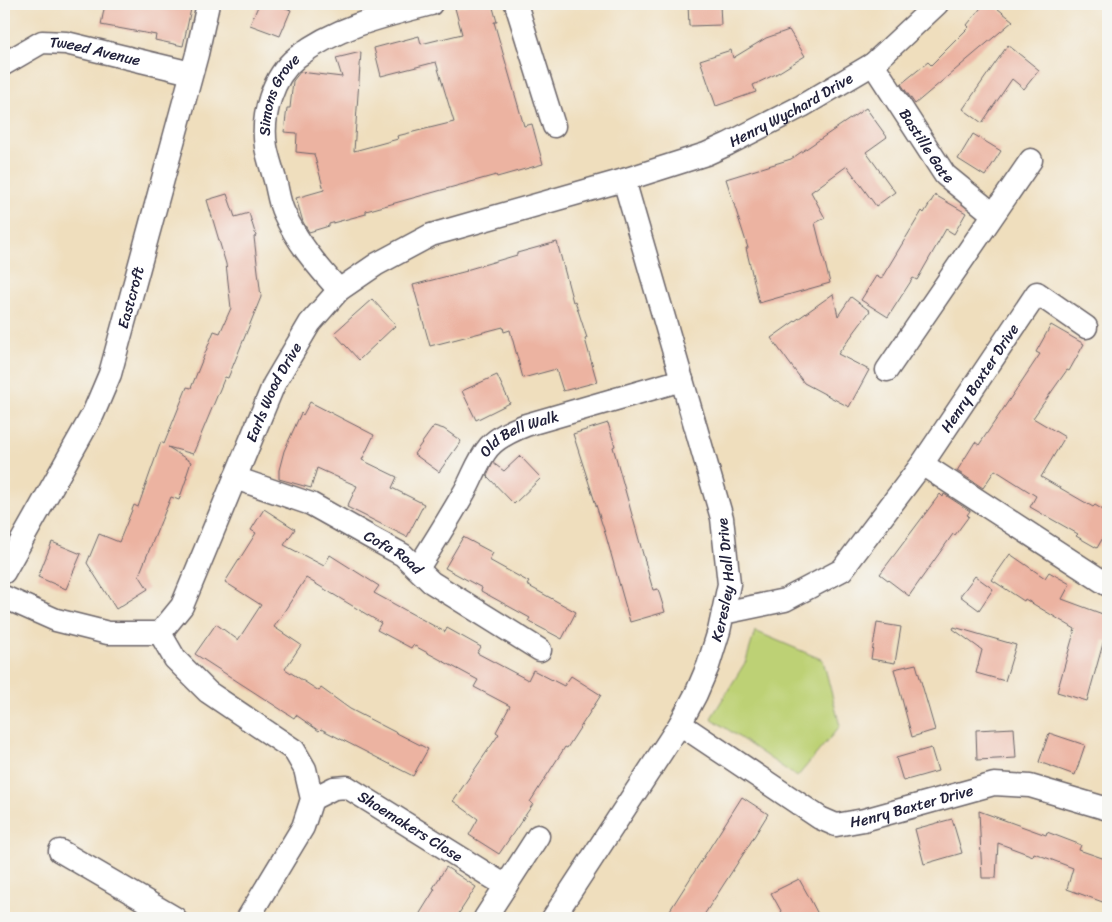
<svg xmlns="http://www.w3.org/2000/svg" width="1112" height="922" font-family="Sriracha,sans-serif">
	<rect width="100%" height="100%" fill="#f6f6f2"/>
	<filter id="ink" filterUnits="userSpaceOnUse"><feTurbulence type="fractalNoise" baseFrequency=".02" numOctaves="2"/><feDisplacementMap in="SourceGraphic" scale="10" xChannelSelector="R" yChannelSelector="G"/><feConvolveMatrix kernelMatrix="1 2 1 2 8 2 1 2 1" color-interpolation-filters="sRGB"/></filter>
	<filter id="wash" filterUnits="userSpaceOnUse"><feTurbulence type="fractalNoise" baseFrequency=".0096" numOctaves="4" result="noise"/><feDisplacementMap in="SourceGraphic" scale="20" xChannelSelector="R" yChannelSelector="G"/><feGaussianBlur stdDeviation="1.12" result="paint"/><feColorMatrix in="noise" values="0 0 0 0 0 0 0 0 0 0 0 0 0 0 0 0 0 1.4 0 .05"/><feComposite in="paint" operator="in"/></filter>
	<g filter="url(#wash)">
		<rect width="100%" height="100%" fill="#efdebd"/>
		<path fill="#bdd175" stroke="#707a58" d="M755,631l68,29 17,66 -43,51 -86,-59 35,-57z"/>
		<g id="blocks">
			<path fill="#ecb3a1" d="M105,4h60l26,5 -8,37 -28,-6 1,-5 -55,-10z
				M259,4h16l16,6 -11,26 -30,-11z
				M472,4h20l5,18h-3l30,104 8,-2 11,40 -46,13 -1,-2 -130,36v3l-37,10v2l-20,6 -6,-10 -7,-24 28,-8 -10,-36 -18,-2 1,-19 -13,-1 3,-24h3l3,-27 7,-9 42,5 -6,-19 25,-6 -7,99 44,-12 -1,-3 57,-14 -18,-60 -55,14 -7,-28 45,-12 2,8 41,-10 -7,-26z
				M688,4h32l1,21 -32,1z
				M984,4h8l21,17 -98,83 -14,-20 27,-22 3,3 38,-38 -2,-2z
				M789,30l16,26 -29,18 -23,11 3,7 -40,14 -16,-46 31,-10 2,8 33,-20z
				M1008,45l31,25 -15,19 -12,-10 -30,44 -19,-14z
				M866,108l21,29 -21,15 29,40 -19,14 -29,-40 -36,26 14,26 -10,5 15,60 -71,20 -13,-55h2l-22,-69 65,-20z
				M973,134l28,17 -16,25 -27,-17z
				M227,194l8,23 14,-4 7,23 -2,1 7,60 -33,81 -3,-1 -32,77 -25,-7 23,15 -5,15h1l-8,23 -8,-3 -32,78 9,14 -32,20 -29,-46 12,-29 20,8 15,-37 4,2 23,-65 3,2 23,-57 4,1 23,-57 6,2 11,-25 -5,-44 -19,-64z
				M935,195l31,18 -12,21 -8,-5 -29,51 -4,-2 -25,39 -27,-17 15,-24 5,3 41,-68 2,2z
				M557,242l16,60 2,-1 12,37 -2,1 12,43 -34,9 -7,-22 -33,9 -13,-48 -6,2 -1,-5 -73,19 -17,-61 54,-14 -1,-1 51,-15v-2z
				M833,294l5,22 13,-19 19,14 -32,43 31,16 -20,37 -45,-24 -33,-45z
				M372,299l24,26 -37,35 -25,-27z
				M1051,325l33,19 -15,27 -2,-1 -34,48 32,19 -24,40 52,30 2,-2 13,8v16l-11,19 -21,-12 2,-2 -48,-27 6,-11 -41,-26 -12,18 -26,-17 18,-29 4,3 61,-91 -4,-2z
				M497,375l13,28 -34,17 -14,-29z
				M310,402l64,33 -12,25 35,17 -5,11 32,16 -17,33 -60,-30 10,-21 -40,-18 -6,20 -32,-9v-9l5,-19 17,-38 2,2z
				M608,423l7,23 -2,1 40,143 5,-1 7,23 -35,10 -24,-86 -33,-102z
				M434,426l10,3 17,12 -22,31 -25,-18z
				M520,456l21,22 -27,26 -27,-28 6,-13 11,8z
				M940,494l3,3 1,-3 26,17 -3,4 2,1 -14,19 -2,-1 -44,62 -29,-22z
				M264,509l31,20 -11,16 40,21 6,-11 49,31 -5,7 71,39 2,-4 34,19 -4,6 51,27 5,-10 31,16 7,-10 30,19 -34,53 -2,-1 -35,55 3,2 -34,50 -30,-19 9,-16 -25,-18 46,-67 -3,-2 14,-26 -36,-19 4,-7 -65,-35 -2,3 -34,-18 4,-7 -75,-45 -32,49 27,18 -16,24 34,22 2,-3 29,21 78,40 -15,27 -92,-47 -2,2 -23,-16 -2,3 -99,-64 21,-30 22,16 23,-35 -36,-23 31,-49 -5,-3z
				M463,537l30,16 -4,7 40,22 -2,3 49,27 -14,27 -34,-18 2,-3 -49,-27 1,-3 -37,-20z
				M52,542l29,12 -15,35 -28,-12z
				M1010,554l35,24 4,-6 21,12 -8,15 46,17v26l-4,-2 -17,61 -30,-9 18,-63 -50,-30 -1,2 -32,-21z
				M975,576l18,13 -14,21 -19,-14z
				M877,623l24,4 -6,36 -24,-4z
				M954,627l62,18 -11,36 -29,-8 6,-23 -29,-21z
				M916,664l19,66 -23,7 -18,-68z
				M1014,728l2,30 -39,2 -1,-30z
				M1049,733l36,12 -10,30 -36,-13z
				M931,748l7,23 -35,10 -7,-23z
				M742,797l26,17 -24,39 -42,65h-37z
				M979,811l67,24 1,-3 34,13 -2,5 29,10v44l-41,-15 6,-21 -39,-15 -1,3 -35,-13 -2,35h-14z
				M952,819l10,34 -38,11 -9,-35z
				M446,867l30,20 -20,31h-39l18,-29 -2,-1z
				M799,879l9,16 12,23h-35l-14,-25z"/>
		</g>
	</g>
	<g filter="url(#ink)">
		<use href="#blocks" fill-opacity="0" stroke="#6a6468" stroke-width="1"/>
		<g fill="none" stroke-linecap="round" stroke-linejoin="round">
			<g stroke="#6a6468" stroke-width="25">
				<g id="street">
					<path d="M516,4l38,122"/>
					<path id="s1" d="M4,64l38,-22 24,1 125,30"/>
					<path id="s2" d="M873,64l72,111 48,39"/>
					<path id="s3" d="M339,290c-21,-23 -42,-48 -55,-77 -5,-10 -6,-22 -9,-33 -3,-11 -7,-22 -9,-33 -5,-31 6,-70 31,-90 39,-30 87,-41 134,-53"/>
					<path d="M887,370l144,-210"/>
					<path d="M922,464l186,121"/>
					<path id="s4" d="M235,478l76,26 59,33 33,18 28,27 109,68"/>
					<path id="s5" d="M418,568c16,-25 32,-51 47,-77 8,-14 13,-31 24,-44 10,-11 24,-17 37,-22l156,-45"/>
					<path id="s6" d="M4,572l89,-158 17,-40 87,-320 11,-50"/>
					<path id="s7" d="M4,597l52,23 52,13h52l22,-27 92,-222 36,-61 29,-33 38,-26 54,-29 193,-55 82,-26 22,-10 74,-38 71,-42 64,-60"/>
					<path id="s8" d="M723,613l62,-13 57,-30 80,-106 115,-171 49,34"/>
					<path d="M160,633l15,26 33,33 86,58 11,19 7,30 -9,28 -55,91"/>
					<path id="s9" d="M680,724l140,94 16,7 28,-5 130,-36 36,2 78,23"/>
					<path id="s10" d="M312,799l22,-11 13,-1 159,99"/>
					<path d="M60,851l115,67"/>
					<path d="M485,918l53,-82"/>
					<path id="s11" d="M553,918l127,-194 16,-30 12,-28 11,-35 10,-47 -7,-66 -98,-338"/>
				</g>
			</g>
			<use href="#street" stroke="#fff" stroke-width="22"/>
		</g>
	</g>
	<g text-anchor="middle" stroke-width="4.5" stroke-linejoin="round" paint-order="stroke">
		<g font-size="15" fill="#22223b" stroke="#f6f6f2">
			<text dy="5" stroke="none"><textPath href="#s1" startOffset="98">Tweed Avenue</textPath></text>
			<text dy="5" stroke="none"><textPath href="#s3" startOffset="219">Simons Grove</textPath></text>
			<text dy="5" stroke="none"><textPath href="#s7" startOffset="1042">Henry Wychard Drive</textPath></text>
			<text dy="5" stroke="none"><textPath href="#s2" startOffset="98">Bastille Gate</textPath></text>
			<text dy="5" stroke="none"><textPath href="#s6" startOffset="304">Eastcroft</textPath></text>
			<text dy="5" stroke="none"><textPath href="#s8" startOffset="364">Henry Baxter Drive</textPath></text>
			<text dy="5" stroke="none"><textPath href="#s7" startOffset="430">Earls Wood Drive</textPath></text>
			<text dy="5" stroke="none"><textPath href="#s5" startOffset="174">Old Bell Walk</textPath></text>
			<text dy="5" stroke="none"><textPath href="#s4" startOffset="176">Cofa Road</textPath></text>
			<text dy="5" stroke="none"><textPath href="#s11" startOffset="385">Keresley Hall Drive</textPath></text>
			<text dy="5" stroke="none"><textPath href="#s9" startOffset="264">Henry Baxter Drive</textPath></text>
			<text dy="5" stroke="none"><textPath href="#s10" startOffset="112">Shoemakers Close</textPath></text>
		</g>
	</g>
	<rect width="1112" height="922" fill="none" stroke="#f6f6f2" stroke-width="20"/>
</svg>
